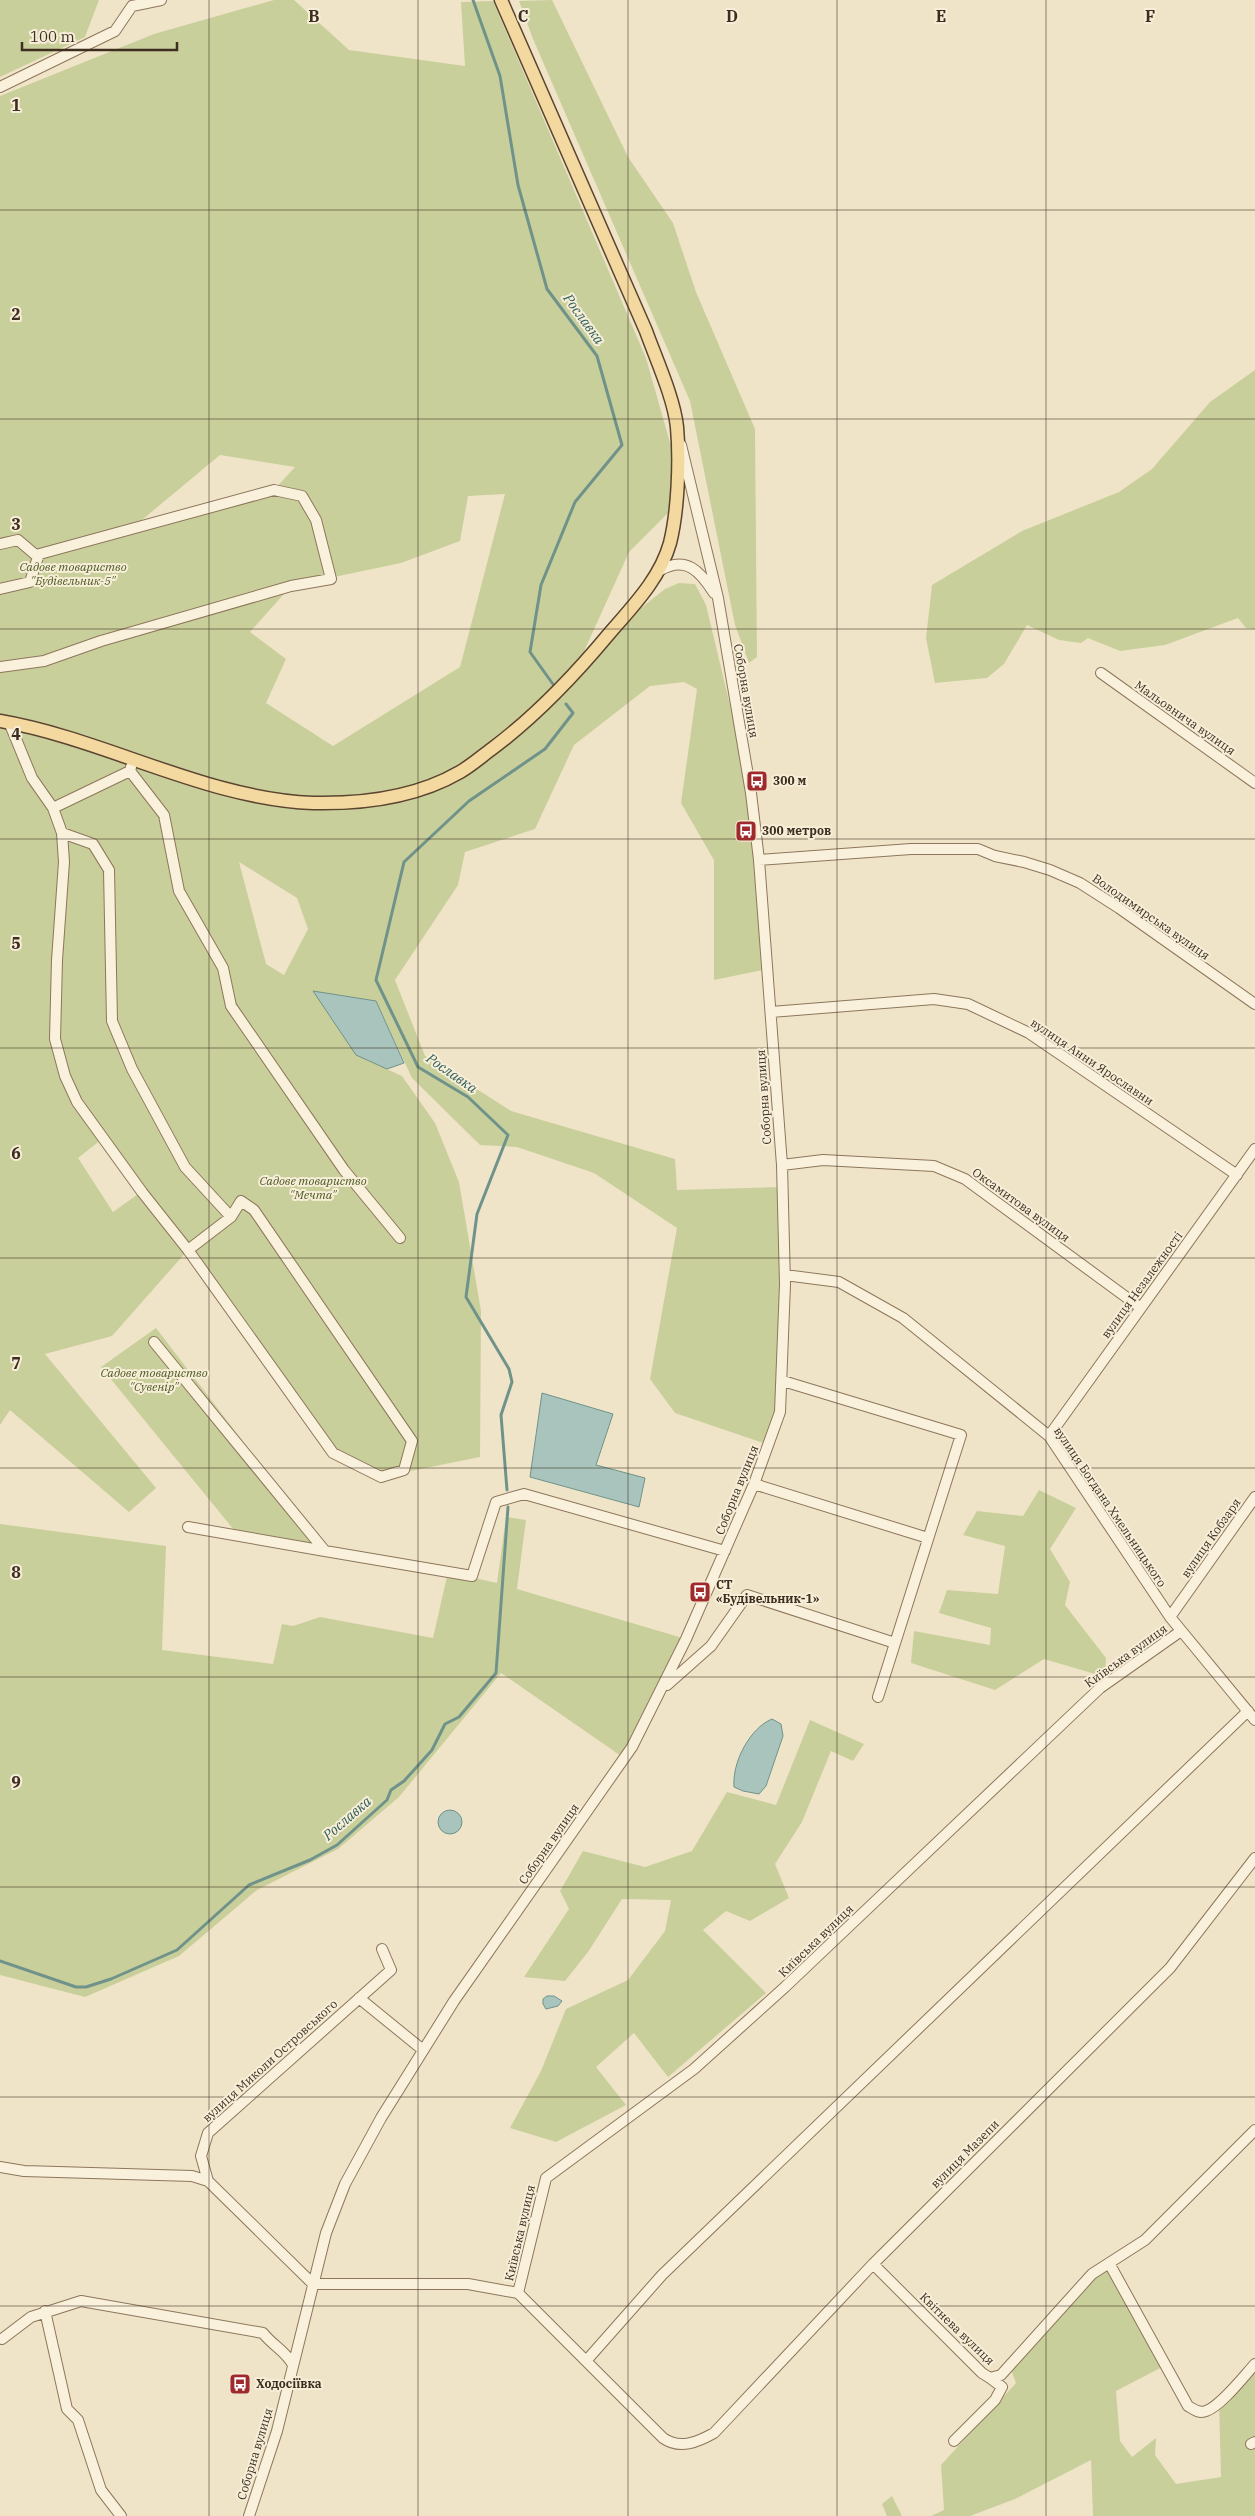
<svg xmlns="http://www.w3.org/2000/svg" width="1255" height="2516" font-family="'IBM Plex Serif',serif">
	<rect width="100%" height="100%" fill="#f0e4c8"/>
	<path fill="#c9cf9b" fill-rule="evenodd" d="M0,0h99l-14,37 -85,40z
		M274,0h20l55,50 116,16 -4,-64 32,-1 153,357 30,106 1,40 -48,48 -57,126 40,-47 53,-42 14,-6 16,1 11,21 45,188 17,176 -54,11v-120l-33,-57 16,-114 -13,-7 -34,4 -76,59 -39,84 -70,23 -7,33 -63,95 30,76 86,55 164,48 2,31 105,-3 1,194 -14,64 -94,-32 -25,-34 27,-151 -83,-55 -77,-26 -37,-2 -68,-67 -36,-77 -20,54 46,21 33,47 24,59 22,129 -1,146 -99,20 -48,-24 -145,-203 -76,86 -67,18 111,134 -27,24 -119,-102 -10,15v-1329l154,-62zM220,455l75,12 -21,23 -143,39zM505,494l-45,173 -127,79 -67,-43 20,-44 -36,-27 41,-46 110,-23 59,-22 8,-45zM239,862l58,36 11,31 -24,46 -18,-11zM102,1139l39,53 -28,20 -35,-54z
		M552,0l76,157 45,66 23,69 59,137 2,228 -8,6 -14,-38 -45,-224 -157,-362 -14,-38z
		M1255,370v259l-9,-1 -8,-10 -73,27 -45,6 -32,-13 -7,5 -22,-3 -32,-15 -23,39 -17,14 -52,5 -9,-45 6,-53 90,-54 97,-39 33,-23 58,-67z
		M156,1328l170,222 -92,-20 -133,-163z
		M1039,1490l37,18 -26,41 20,33 -5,23 41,53 -1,19 -61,-18 -49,31 -84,-27 3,-32 76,14 1,-17 -52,-15 8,-23 51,4 7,-48 -42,-11 14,-24 46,5z
		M506,1517l20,3 -9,69 169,50 -62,119 -123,-85 -102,124 -61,52 -81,41 -78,66 -94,41 -85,-22v-451l166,22 -4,104 111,14 9,-40 11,2 27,-9 113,21 15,-66 49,11z
		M810,1720l54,24 -11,17 -22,-10 -29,71 -27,42 14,34 -39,23 -24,-10 -23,19 63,63 -98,84 -34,-44 -38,34 30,38 -70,37 -46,-14 31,-57 25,-62 62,-29 37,-49 6,-31 -49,-1 -34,53 -23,29 -41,-4 45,-68 -9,-18 23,-40 62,16 47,-16 35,-59 49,13z
		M1109,2263l57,102 -50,26 4,50 12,16 24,-19 -1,17 21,29 45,-7 -2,-75 36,-38v152h-162l-2,-56 -76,39 -45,17h-39l13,-6 -3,-45 75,-82 -6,-16z
		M892,2496l10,20h-15l-5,-12z"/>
	<path fill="#a9c4bc" stroke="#6f938a" d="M313,991l63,10 28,62 -17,6 -31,-14z
		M542,1393l71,21 -17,51 49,13 -6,29 -109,-30z
		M772,1719l9,5 2,12 -17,50 -7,8 -16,-3 -9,-4c-2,-25 16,-59 38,-68z
		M438 1822a12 12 0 1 1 24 0a12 12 0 1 1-24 0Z
		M547,1996h7l8,5 -4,5 -12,3 -3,-5v-5z"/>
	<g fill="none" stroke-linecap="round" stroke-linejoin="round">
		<path stroke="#6f938a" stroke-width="3" d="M473,0l27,76 18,109 29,104 50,67 25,89 -47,57 -34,83 -11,67 25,35
			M507,1490l-6,-75 11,-33 -3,-13 -43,-72 11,-83 31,-79 -40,-38 -50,-30 -42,-87 28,-118 65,-61 76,-52 28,-36 -7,-9
			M0,1961l76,26h10l25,-8 66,-29 72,-65 61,-25 27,-15 50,-45 4,-10 13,-9 28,-31 13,-26 14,-7 37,-44 12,-166"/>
		<g stroke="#8d765c" stroke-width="12">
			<path id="minor" d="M0,87l115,-56 17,-25 29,-6
				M0,544l18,-4 20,17 -8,25 -30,7
				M659,571c27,-16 41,0 55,22
				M0,667l44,-6 57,-20 190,-55 40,-7 -15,-59 -14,-24 -28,-6 -238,65
				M1101,673l154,110
				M9,722l23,56 21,30 9,25 2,29 -7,98 -2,79 10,37 12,26 65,90 46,58 145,203 48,24 23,-7 8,-29 -158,-231 -13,-9 -10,16 -43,33
				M130,771l34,44 15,76 44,77 8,38 113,164 56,68
				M53,808l77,-37 1,-4
				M62,833l31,11 16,26 3,151 20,48 53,98 46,50
				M759,860l152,-11h67l17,7 29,6 26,8 30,13 39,25 136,96
				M771,1012l163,-13 34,5 61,29 208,142
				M782,1165l41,-5 111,6 31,13 176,129
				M785,1275l54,7 64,36 146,118 121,181 85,103
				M154,1342l171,209 147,25 24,-74 28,-8 201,57
				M783,1381l178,54 -83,262
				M1049,1436l206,-287
				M754,1484l174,54
				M188,1527l137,24
				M1170,1617l85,-120
				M667,1685l44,-39 36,-51 148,48
				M359,1998l64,52
				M0,2167l24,4 168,5 16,5 -7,-25 7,-23 183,-163 -9,-21
				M208,2181l105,103h155l50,9 145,145c17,12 35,4 51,-5l159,-169 297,-296 85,-110
				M1109,2263l79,143c5,3 11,8 18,5 15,-5 38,-35 49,-47
				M873,2264l109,109 8,5 11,-3 91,-101 53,-34 110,-110
				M518,2293l28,-115 148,-109 91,-82 315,-299 81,-57
				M45,2311l22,98 11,11 23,70 20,26
				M2,2339l29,-22 50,-16 182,32c10,13 23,18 30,32
				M586,2361l76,-86 586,-564
				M954,2441l41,-41 7,-13 -12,-9
				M1251,2444l4,-2
				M249,2516l28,-85 49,-198 19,-49 36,-66 73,-117 178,-254 54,-108 68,-155 26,-72 5,-128 -3,-119 -23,-305 -8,-67 -33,-195 -37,-153"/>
		</g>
		<g stroke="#5b4430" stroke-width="15">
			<path id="major" d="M0,721c105,18 206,78 313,82 49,1 104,-6 147,-31 12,-7 22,-16 33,-24 44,-33 80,-71 115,-113 24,-28 52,-56 62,-92 8,-32 10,-82 7,-116 -3,-29 -21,-68 -31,-96l-145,-331"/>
		</g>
		<use href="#minor" stroke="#faf1dc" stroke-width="10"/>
		<use href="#major" stroke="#f3d9a0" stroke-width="12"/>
	</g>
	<path fill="none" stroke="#3d2e20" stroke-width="1" stroke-opacity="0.55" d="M209,0v2516M418,0v2516M628,0v2516M837,0v2516M1046,0v2516M0,210h1255M0,419h1255M0,629h1255M0,839h1255M0,1048h1255M0,1258h1255M0,1468h1255M0,1677h1255M0,1887h1255M0,2097h1255M0,2306h1255"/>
	<defs>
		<g id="bus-square" transform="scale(1.125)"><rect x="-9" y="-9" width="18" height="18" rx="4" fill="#9e2a2b" stroke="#f7eed8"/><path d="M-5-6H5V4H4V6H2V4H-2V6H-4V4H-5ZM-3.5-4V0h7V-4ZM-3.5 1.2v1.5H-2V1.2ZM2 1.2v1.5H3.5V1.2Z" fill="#fff"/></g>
	</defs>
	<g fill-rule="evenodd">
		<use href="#bus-square" x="757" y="781"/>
		<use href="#bus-square" x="746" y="831"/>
		<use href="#bus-square" x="700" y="1592"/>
		<use href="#bus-square" x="240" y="2384"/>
	</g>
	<g text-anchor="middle" stroke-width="4" stroke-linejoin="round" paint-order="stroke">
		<g font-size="12" font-style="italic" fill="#4d5a26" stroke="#f7eed8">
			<text x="73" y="571">Садове товариство<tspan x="73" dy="14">"Будівельник-5"</tspan></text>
			<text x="313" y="1185">Садове товариство<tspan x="313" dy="14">"Мечта"</tspan></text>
			<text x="154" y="1377">Садове товариство<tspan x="154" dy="14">"Сувенір"</tspan></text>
		</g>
		<g font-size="12" fill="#3d2e20" stroke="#f7eed8">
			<text transform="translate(746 691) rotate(80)" y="4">Соборна вулиця</text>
			<text transform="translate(1185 718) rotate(35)" y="4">Мальовнича вулиця</text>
			<text transform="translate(1151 917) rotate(35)" y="4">Володимирська вулиця</text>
			<text transform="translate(1092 1062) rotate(34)" y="4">вулиця Анни Ярославни</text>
			<text transform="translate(764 1097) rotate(-94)" y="4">Соборна вулиця</text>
			<text transform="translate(1021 1205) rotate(36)" y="4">Оксамитова вулиця</text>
			<text transform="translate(1142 1285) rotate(-54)" y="4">вулиця Незалежності</text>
			<text transform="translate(737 1490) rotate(-68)" y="4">Соборна вулиця</text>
			<text transform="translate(1110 1507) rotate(56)" y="4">вулиця Богдана Хмельницького</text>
			<text transform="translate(1211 1538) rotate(-55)" y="4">вулиця Кобзаря</text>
			<text transform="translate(1126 1656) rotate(-36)" y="4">Київська вулиця</text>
			<text transform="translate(549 1844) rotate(-55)" y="4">Соборна вулиця</text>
			<text transform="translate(816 1941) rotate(-44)" y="4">Київська вулиця</text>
			<text transform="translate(270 2061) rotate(-42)" y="4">вулиця Миколи Островського</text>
			<text transform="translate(965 2154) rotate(-45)" y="4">вулиця Мазепи</text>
			<text transform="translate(520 2233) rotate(-77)" y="4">Київська вулиця</text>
			<text transform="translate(957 2329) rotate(44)" y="4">Квітнева вулиця</text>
			<text transform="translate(255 2454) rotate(-73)" y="4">Соборна вулиця</text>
		</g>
		<g font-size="12" font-weight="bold" fill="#3d2e20" stroke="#f7eed8" text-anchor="start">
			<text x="773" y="785">300 м</text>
			<text x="762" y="835">300 метров</text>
			<text x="716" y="1589">СТ<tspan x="716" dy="14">«Будівельник-1»</tspan></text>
			<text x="256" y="2388">Ходосіївка</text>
		</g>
		<g font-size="14" font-style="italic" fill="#2f5d5a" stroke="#f7eed8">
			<text transform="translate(584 319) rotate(54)" y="5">Рославка</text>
			<text transform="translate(452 1073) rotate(35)" y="5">Рославка</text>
			<text transform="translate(347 1818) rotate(-41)" y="5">Рославка</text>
		</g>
	</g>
	<g font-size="16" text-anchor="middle" font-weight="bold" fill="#3d2e20" stroke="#f7eed8" stroke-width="4" stroke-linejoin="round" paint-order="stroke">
		<text x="314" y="22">B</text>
		<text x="523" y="22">C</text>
		<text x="732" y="22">D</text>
		<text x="941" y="22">E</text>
		<text x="1150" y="22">F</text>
		<text x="16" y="111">1</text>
		<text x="16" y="320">2</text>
		<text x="16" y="530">3</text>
		<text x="16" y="740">4</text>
		<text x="16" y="949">5</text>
		<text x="16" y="1159">6</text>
		<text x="16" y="1369">7</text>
		<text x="16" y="1578">8</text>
		<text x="16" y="1788">9</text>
	</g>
	<path d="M22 42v8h155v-8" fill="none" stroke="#3d2e20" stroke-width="2.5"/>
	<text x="30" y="42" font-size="15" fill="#3d2e20" stroke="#f7eed8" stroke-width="4" paint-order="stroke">100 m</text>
</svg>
